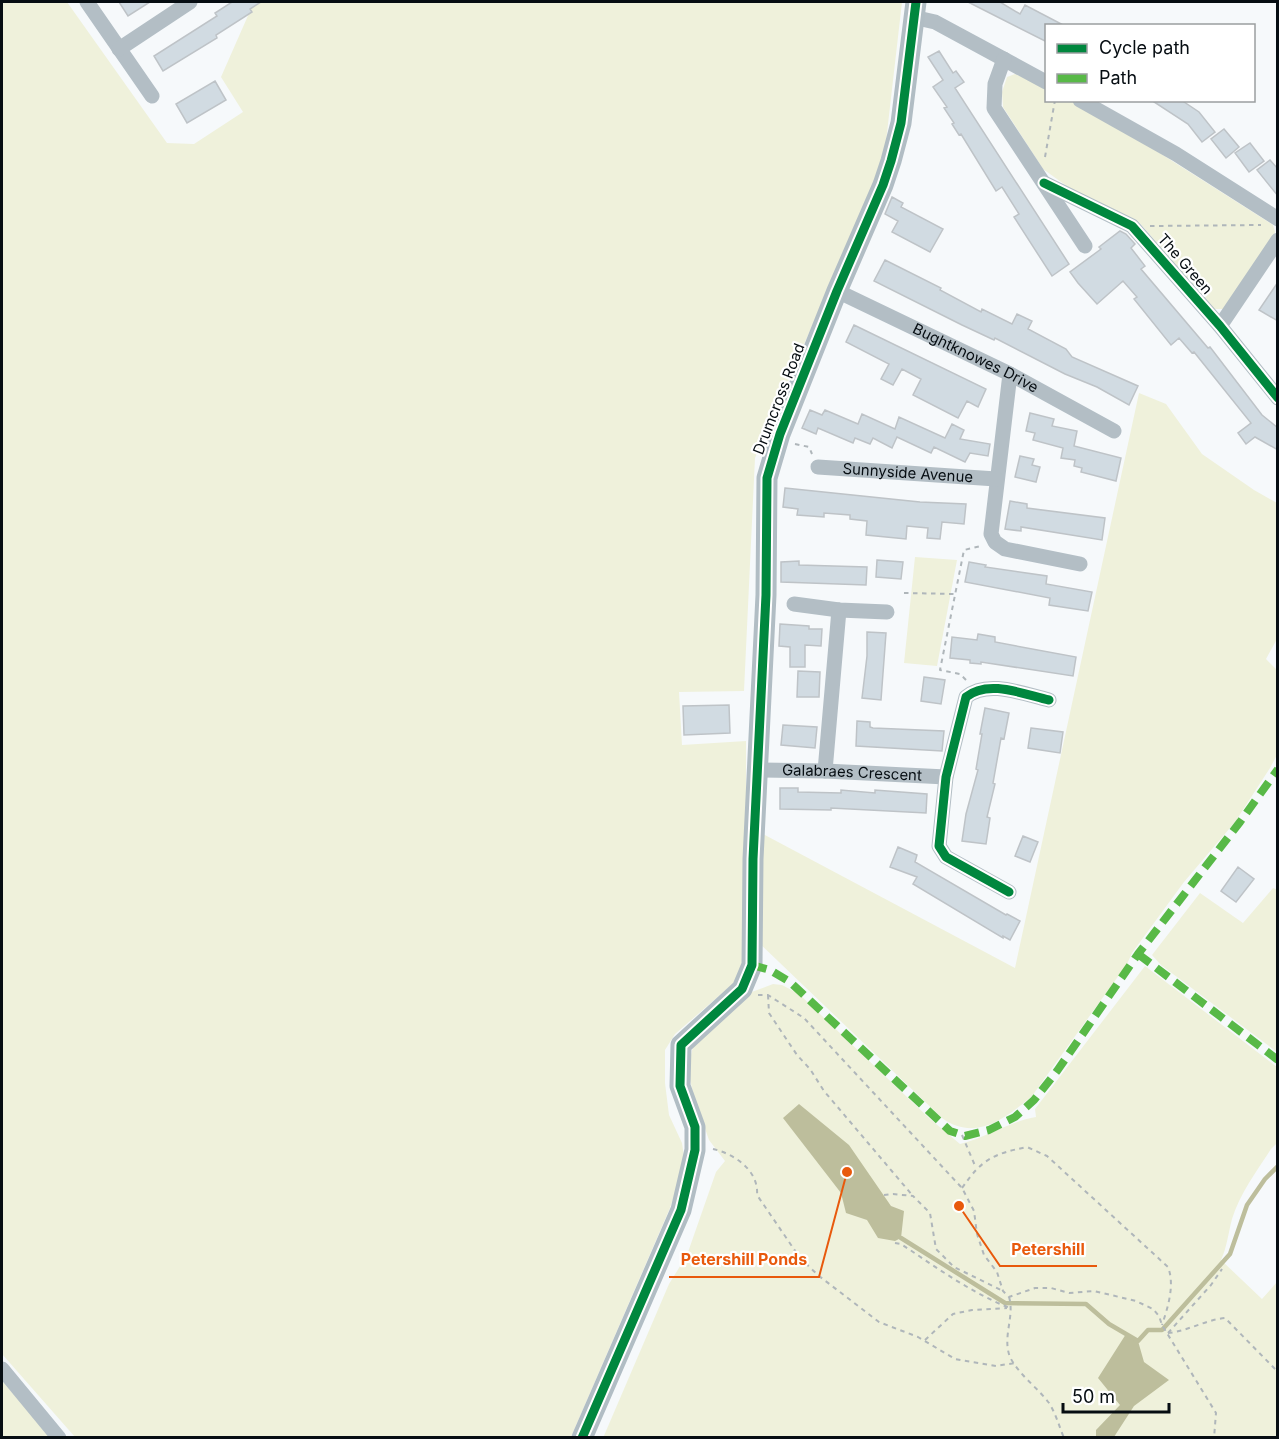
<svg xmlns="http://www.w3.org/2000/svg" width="1279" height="1439" font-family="Inter,sans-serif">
	<rect width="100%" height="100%" fill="#f6f9fb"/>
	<path fill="#eff1db" d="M2,2h65l100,141 27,1 49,-32 -22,-35 33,-75h648l-18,157 -129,299 -11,233 -65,1 3,53 64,-4v206l-3,20 -8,15 -60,52 -10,16v33l4,32 13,28 2,13 -2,16 -12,36 -99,229h-496l-73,-83z
		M1015,74l31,12v14l26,1 64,37 137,87 2,7 -2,7 -49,70h-10l-76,-88 -70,-34 -25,-18 -40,-62 -1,-15 5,-15z
		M1139,393l27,11 36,50 52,36 23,13v136l-11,20 11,11v85l-7,13 -35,54 -51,60 -52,71 -5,11 -95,132c-27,23 -57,46 -90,22l-184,-176 5,-108 252,134z
		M915,557l42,3 -20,106 -33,-3z
		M1273,888l5,2 -1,162 -116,-87 -9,-10 48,-62 43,30z
		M1145,966l132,101v76l-6,6c-14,22 -31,44 -39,70 -4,15 -5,28 -11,41l41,39 15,-17v155l-674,1 66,-154 18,-29 29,-83 9,-11 -16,-21 -15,-43 -6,-26 4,-21 9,-18 48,-39 24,-9 9,1 17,9 130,124 31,26c28,-7 48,-22 76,-27l-1,-8z
		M2,1381l48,54 -3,2h-45z"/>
	<path fill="#bdbe9c" d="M799,1104l50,41 42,61 13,5 -3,27 -6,3 -17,-3 -11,-18 -21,-7 -5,-20 -58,-75z
		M1126,1334l12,7 6,21 25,18 -35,26 -20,31h-18v-7l24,-25 -22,-27z"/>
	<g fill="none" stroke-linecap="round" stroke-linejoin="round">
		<path stroke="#bdbe9c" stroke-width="4.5" d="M901,1238l104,65 81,1 23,20 29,17 10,-11h14l68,-76 17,-49 18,-26 13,-13"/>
	</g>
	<path fill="#d1dbe2" stroke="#bec3c7" stroke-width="1.5" d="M119,2h31l-22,14z
		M232,2h29l-11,7 2,3 -36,23 1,3 -54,33 -9,-15 63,-40 -2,-3z
		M968,2h32l20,12 5,-9 40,21h-18v16z
		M939,51l14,22 3,-2 8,11 -9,6 114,176 -17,12 -38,-59 5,-3 -17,-27 -6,4 -35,-57 -2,1 -7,-11 2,-1 -10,-15 3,-1 -14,-20 10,-7 -15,-23z
		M215,81l11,19 -39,23 -11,-19z
		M1151,100h30l18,12 16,20 -13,10 -14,-18z
		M1224,129l15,18 -13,11 -15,-19z
		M1250,143l14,18 -15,11 -14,-19z
		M1270,160l8,9v27l-21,-26z
		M892,197l11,6 -2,4 42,22 -13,23 -38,-20 6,-11 -13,-7z
		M1120,231l6,3 9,10 -4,4 14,18 -4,3 67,79 2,-1 52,68 16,13v22l-23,-13 -9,7 -8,-11 13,-10 -57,-71 -2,1 -13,-15 -8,7 -37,-46 3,-2 -14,-16 -26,23 -19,-21 -8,-11 31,-23 -2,-2z
		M885,260l56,28 -1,2 41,22 1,-3 30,15 5,-10 15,7 -4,8 38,20 6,8 66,29 -9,19 -32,-18 -32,-13 -70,-36 -1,2 -32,-15 -88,-44z
		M1278,282v39l-19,-11z
		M854,325l132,64 -8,18 -11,-6 -9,17 -45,-23 8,-16 -19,-10 -9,16 -12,-6 8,-15 -43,-22z
		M810,410l12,5 3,-5 33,14 4,-10 33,15 4,-12 46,21 7,-14 12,6 -4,9 30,5 -2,12 -18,-3 -5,9 -31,-15 -3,6 -34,-16 -5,11 -19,-10 -3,6 -15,-6 -2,5 -35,-15 -2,6 -14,-6z
		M1030,413l24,6 -2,7 25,5 -3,15 47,12 -5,23 -35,-9 1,-4 -8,-2 1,-6 -14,-2 2,-10 -30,-8 2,-7 -9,-2z
		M1020,456l14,3 -2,6 8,2 -4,15 -21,-5z
		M785,488l135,14 46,2 -2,20 -22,-2 -2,17 -13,-1 1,-10 -21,-2 -1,13 -40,-4 1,-14 -17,-2v-4l-26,-2v4l-27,-2 1,-6 -15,-2z
		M1010,501l17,3v4l78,10 -3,22 -81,-13v4l-16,-2z
		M877,560l26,2 -2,17 -25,-2z
		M799,561v4l68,2 -1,18 -85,-3v-20z
		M969,562l17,3 -1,2 62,9 -1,8 46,8 -4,19 -39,-6 1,-7 -85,-16z
		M780,624l29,2v3h13l-1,17 -16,-1v22h-15v-20l-11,-1z
		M867,632l19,1 -5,67 -19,-2 5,-42z
		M978,634l17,3v5l81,15 -3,19 -92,-14v2l-11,-1v-3l-20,-2 2,-21 25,3z
		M798,671l22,1 -1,25h-22z
		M924,677l21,3 -4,24 -20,-3z
		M729,705l1,28 -46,2 -1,-29z
		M985,708l24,5 -5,26 -3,-1 -8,45 2,1 -8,33 3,1 -4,26 -24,-3 4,-27 12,-44 -2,-1 6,-35h-2z
		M857,721l13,1v5l3,1 71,3 -2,20 -86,-5z
		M783,725l34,2 -2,21 -34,-3z
		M1031,728l32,4 -3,21 -32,-5z
		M780,788h18v4l43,1v-3l34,3v-3l52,4 -1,19 -95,-5v2l-51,-1z
		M1023,836l15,6 -8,20 -15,-6z
		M898,847l19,8 -2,7 91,53 1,-1 13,7 -10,19 -7,-4v2l-90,-54 4,-7 -27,-10z
		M1238,867l16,12 -18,23 -15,-11z"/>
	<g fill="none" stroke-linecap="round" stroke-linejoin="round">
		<path stroke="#afb6ba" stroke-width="2" stroke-dasharray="4.5 4.5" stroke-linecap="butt" d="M1045,157l10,-57
			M1150,226l111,-1
			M795,444l14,3 3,7
			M904,593l51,1
			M966,680l-6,-6 -20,-4 24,-120 17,-4
			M758,995h10l36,23 158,170 12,23 3,23 7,21 13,17 6,19 6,6 26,-9h16l18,5 25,-2 42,10 17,8 6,7 3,9 54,88 -2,25
			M768,995l1,18 28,42 13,14 14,22 89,105
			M962,1135l14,33
			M713,1149c22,5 46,22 44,46l43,63 19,18 60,46 39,15 37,22 41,7 19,-3
			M962,1188c20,-29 31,-34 65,-41l20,9 121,111c7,18 0,40 -6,58
			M884,1195l9,-1 20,2 17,17 6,36 18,18 49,24
			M895,1243l6,1c35,23 70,49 109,64
			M1009,1297c6,19 -7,40 1,60 9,18 27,30 39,46 7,11 10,23 15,35
			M1168,1333c20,-2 37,-13 57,-15l53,54
			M1168,1333l43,-48 11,-16
			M925,1340l28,-26 19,-4 35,-2"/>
		<g stroke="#b3bec5" stroke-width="15">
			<path d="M87,2l65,94"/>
			<path d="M913,17l22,5 111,60"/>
			<path d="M119,49l71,-47"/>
			<path d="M1004,59l-9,25 -1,24 91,138"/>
			<path d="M1080,100l96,54 102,65"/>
			<path d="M1044,183l88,43 88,100 58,72"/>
			<path id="s1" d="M837,291l173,83 104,57"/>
			<path d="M1220,326l58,-86"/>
			<path d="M1010,374l-19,160 4,8 10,7 75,15"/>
			<path id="s2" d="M818,467l178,12"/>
			<path d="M794,604l45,6 48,2"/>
			<path id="s3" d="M758,770l67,1 121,6"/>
			<path d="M825,771l14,-161"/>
			<path d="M1009,892l-63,-35 -7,-11 7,-69 20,-80c22,-18 57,-3 83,3"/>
			<path d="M2,1369l57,69"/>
		</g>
		<path stroke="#b1bdc4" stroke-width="21" d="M582,1438l99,-228 14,-60v-23l-15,-41 1,-41 61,-56 10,-24 1,-106 13,-264 1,-117 13,-44 57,-143 46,-106 8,-24 10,-38 15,-121"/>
		<path stroke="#58b947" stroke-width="8" stroke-dasharray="15 8" stroke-linecap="butt" d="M1138,954l140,106
			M752,965l18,5 20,12 160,149 15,5 24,-6 26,-13 19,-17 23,-29 81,-117 102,-132 38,-53"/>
		<g stroke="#fff" stroke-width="13">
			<path id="cycleway" d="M1044,183l88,43 88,100 58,72
				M1009,892l-63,-35 -7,-11 7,-69 20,-80c22,-18 57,-3 83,3
				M582,1438l99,-228 14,-60v-23l-15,-41 1,-41 61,-56 10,-24 1,-106 13,-264 1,-117 13,-44 57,-143 46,-106 8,-24 10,-38 15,-121"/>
		</g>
		<use href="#cycleway" stroke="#00873e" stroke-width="9"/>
	</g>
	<g text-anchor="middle" stroke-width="4.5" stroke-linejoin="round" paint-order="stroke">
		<g font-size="15" fill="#060d12" stroke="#fff">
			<text transform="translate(1185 264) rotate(49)" y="5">The Green</text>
			<text dy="5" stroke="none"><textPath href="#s1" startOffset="154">Bughtknowes Drive</textPath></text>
			<text transform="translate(779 399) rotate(-69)" y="5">Drumcross Road</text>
			<text dy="5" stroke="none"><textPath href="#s2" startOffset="90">Sunnyside Avenue</textPath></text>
			<text dy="5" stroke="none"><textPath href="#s3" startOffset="94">Galabraes Crescent</textPath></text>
		</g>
	</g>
	<path fill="none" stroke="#e8590c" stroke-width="2" d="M959 1206L1000 1266H1097M847 1172L819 1277H669"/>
	<g fill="#e8590c" stroke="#fff" stroke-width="2">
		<circle cx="959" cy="1206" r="6"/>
		<circle cx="847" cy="1172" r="6"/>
	</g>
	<g font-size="16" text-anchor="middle" font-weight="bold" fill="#e8590c" stroke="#fff" stroke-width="4.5" stroke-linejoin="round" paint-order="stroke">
		<text x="1048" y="1255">Petershill</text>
		<text x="744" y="1265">Petershill Ponds</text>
	</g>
	<rect width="1279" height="1439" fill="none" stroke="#060d12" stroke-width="6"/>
	<rect x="1045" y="24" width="210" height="78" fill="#ffffff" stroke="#9b9ea0" stroke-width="1.5"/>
	<rect x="1057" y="44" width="30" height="9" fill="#00873e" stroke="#9b9ea0" stroke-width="1.5"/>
	<text x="1099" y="54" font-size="18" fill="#060d12">Cycle path</text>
	<rect x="1057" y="74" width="30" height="9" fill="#58b947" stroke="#9b9ea0" stroke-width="1.5"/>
	<text x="1099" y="84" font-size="18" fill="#060d12">Path</text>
	<path d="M1063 1403v9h106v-9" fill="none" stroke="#060d12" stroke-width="3"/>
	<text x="1072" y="1403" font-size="18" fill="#060d12" stroke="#ffffff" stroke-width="4.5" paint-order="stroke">50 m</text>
</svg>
